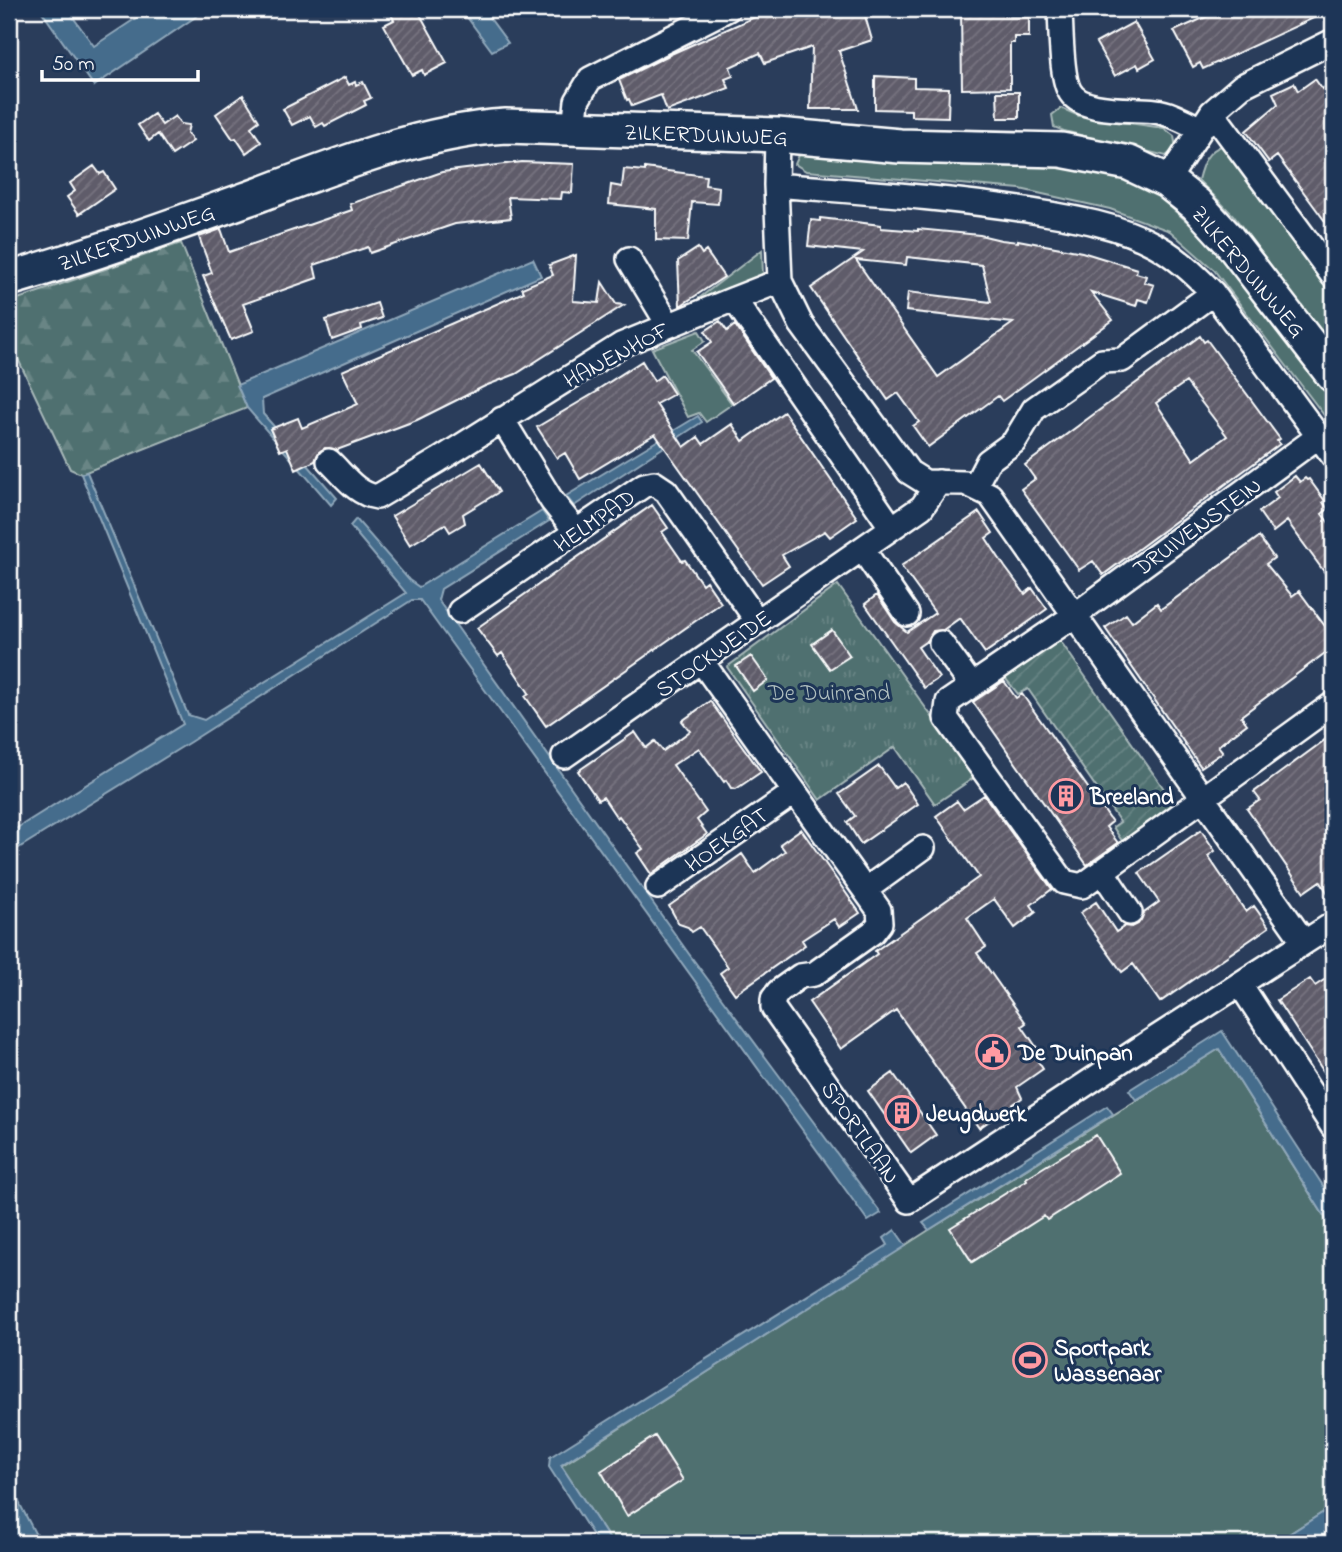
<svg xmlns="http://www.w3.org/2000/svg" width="1342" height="1552" font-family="'Indie Flower',sans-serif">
	<defs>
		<pattern id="forest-firs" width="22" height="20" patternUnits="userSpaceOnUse" patternTransform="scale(1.75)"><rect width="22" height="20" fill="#4f7070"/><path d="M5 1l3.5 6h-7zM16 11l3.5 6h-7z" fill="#698585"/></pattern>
		<pattern id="park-tufts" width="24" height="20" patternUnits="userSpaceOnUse" patternTransform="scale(1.75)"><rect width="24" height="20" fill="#4f7070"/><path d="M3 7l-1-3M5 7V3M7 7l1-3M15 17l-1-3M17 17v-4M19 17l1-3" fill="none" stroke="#698585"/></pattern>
		<pattern id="garden-furrows" width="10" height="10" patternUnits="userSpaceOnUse" patternTransform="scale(1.75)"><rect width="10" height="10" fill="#4f7070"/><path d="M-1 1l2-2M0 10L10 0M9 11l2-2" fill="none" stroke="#698585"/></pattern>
		<pattern id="building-hatch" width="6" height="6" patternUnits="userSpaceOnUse" patternTransform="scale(1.75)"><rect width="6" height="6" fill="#5f5c6a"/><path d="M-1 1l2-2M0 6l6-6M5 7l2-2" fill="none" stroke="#777480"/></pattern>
	</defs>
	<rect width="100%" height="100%" fill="#2a3d5b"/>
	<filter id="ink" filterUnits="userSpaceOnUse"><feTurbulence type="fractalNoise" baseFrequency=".0143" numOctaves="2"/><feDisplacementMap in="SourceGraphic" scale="14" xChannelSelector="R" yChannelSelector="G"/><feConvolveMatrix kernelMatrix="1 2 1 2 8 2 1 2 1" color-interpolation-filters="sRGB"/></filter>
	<g filter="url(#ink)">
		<path fill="#4f7070" stroke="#a7b8b8" stroke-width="2" d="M1061,108l18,8 85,12 10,8 2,12 -10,8 -102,-25 -10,-4 -2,-12z
			M1224,145l109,146v58l-100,-134 -35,-35c4,-16 9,-30 26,-35z
			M800,153l283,15 33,6 35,16 57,50 125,157v30l-119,-157 -44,-39 -60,-22 -90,-20 -214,-18 -11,-7z
			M762,250l1,25 -73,30z
			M699,331l6,10 -13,9 40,54 -26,18 -7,-9 -11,4 -36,-68z
			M1219,1049l114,181v276l-58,37h-663l-51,-77 368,-236z"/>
		<path fill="url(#forest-firs)" stroke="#a7b8b8" stroke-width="2" d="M181,243l66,165 -166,66 -11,-5 -61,-129v-38z"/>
		<path fill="url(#park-tufts)" stroke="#a7b8b8" stroke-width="2" d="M838,585l137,192 -40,27 -40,-57 -75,53 -93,-133z"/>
		<path fill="url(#garden-furrows)" stroke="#a7b8b8" stroke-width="2" d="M1059,639l117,167 -54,35 -9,-14 7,-5 -92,-133 -10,5 -13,-16z"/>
		<path fill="#446c8c" stroke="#8fa7ba" stroke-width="2" d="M40,9h27l27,37 56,-37h57l-113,77z
			M461,9h22l25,34 -16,8z
			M533,259l8,17 -279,123 1,15 74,84 -6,7 -84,-97 -10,-23z
			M698,416l4,6 -128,84 -8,-10z
			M87,472l101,243 16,5 202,-127 -56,-67 6,-7 53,61 10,7 123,-76 7,10 -108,68 -3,11 251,354 192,259 -13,8 -448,-621h-8l-222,142 -181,112v-21l174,-109 -102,-250z
			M1222,1031l111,170v29l-114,-181 -83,51 -7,-10z
			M1107,1106l6,8 -184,116 -6,-7z
			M895,1230l11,16 -345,219 51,78h-14l-49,-76 1,-10 338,-212 -4,-7z
			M9,1483l31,60h-21l-10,-20z
			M1333,1506v37h-58z"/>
		<path fill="url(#building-hatch)" stroke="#fff" stroke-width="2" fill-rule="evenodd" d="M388,9h29l30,54 -23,12 -2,-5 -10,5 -28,-50 10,-5z
			M773,9h90l9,31 -33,11 19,58h-48l2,-62 -47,16 -5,-10 -30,14 3,9 -8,3 4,9 -62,23 -6,-16 -29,11 -3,-7 -2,1 -8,-20 52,-26z
			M961,9h43v7l25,1v20h-15v6h-4v45l-48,1z
			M1224,9h109l-130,60 -3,-6 -7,4 -19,-36z
			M1134,22l21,37 -16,9 -2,-4 -22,12 -19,-33z
			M875,76l39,2v9l35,1 -1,29 -37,-1v-6l-36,-1z
			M345,77l4,8 6,-3 1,3 7,-3 8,16 -7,3 2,4 -41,21 -2,-3 -7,4 -6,-11 -18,9 -9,-16z
			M1315,79l7,10 11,-8v151l-56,-76 -8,6 -23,-31 32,-27 -5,-11 21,-10 4,8z
			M997,92h22v26h-21z
			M243,95l16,26 -8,6 10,15 -15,11 -10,-15 -3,1 -17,-25z
			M154,114l8,11 13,-9 6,8 8,1 -2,8 6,8 -21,14 -14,-21 -9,7 -11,-16z
			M522,162l52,2 -2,29 -10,-1 -1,7 -53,-2 3,21 -56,6 -85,29 -2,-6 -54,18 3,13 -74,26 11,27 -23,9 -28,-64 9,-3 -13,-36 22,-8 8,23 123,-42 -2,-6 92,-32z
			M94,166l6,8 4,-2 11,17 -36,25 -12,-17 8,-6 -5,-8z
			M645,168l61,8 -1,9 14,2 -1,17 -26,-2 -4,39 -32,-1v-31l-47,-5 2,-19 11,2 2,-18 21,2z
			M820,218l61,7v3l37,3v-2l62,6 21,5 17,2v-2l64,12 55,17 -1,4 10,3 -2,6 10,3 -6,17 -10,-3 -2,7 -45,-14 22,28 -111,81 -4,-5 -70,51 -15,-21 6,-4 -21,-29 -10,7 -77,-112 52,-36 -55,-6 3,-26 9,1zM907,257l75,8 9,37 -83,-10 -2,19 107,12 -75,54 -82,-117 50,5z
			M698,248l4,6 4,-3 18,26 -44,29 -2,-45z
			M576,255l-3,46 26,2 3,-21 14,22 8,1 -108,69 -31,12 -68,34 -80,30 -12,-2 -6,4 -4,9 -19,9 -9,-22 -7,3 -10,-22 28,-11 4,10 56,-24 -16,-33 182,-79 -2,-4 31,-13 -4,-10z
			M377,303l5,15 -21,7 1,4 -30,11 -6,-20z
			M720,321l7,10 8,-6 36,53 -37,26 -37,-52 15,-10 -7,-11z
			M1200,336l4,6 3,-2 73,99 -3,2 3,3 -177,131 -10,-14 -14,9 -58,-81 14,-10 -10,-14zM1186,382l41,54 -33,24 -38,-57z
			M642,361l12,20 8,-6 12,19 -18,10 28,43 14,-10 5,7 29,-20 11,17 41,-29 73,106 -27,19 -5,-6 -43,24 7,11 -27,18 -107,-150 -75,45 -15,-26 -8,5 -20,-31 61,-36 -1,-1z
			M481,463l18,29 -36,22 2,9 -15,9 -5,-8 -35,21 -18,-29z
			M1295,476l5,6 5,-4 2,2 2,-1 16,22 -2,1 5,7 -6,5 11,14v56l-46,-63 -14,11 -14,-20 19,-14 -4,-6z
			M652,505l16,23 -6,4 20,29 3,-1 17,24 4,-3 15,22 -175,123 -21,-30 4,-3 -27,-40 -4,3 -21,-28z
			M979,512l14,21 -7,5 19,29 20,27 7,-6 15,21 -62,44 -25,-35 -17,12 -10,1 -5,9 -10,7 21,31 -15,10 -59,-84 12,-9 18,27 12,10 28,-19 -34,-47z
			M1259,537l15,21 -8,6 26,32 7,-5 34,46v10l-92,69 6,8 -29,22 5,6 -22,15 -96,-139 21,-14 6,8 25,-19 4,6z
			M832,630l18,26 -20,13 -18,-25z
			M751,656l17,24 -15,11 -17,-25z
			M1004,681l12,17 6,-4 90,128 -6,5 12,16 -31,22 -114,-163z
			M710,701l51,71 -25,17 -5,-1 -5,-8 -2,2 -25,-34 -26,17 33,47 -9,8 10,14 -56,40 -14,-21 6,-4 -24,-33 -2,2 -14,-21 -5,3 -20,-29 57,-39 11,16 9,-7 8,10 27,-20 -8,-10z
			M1333,734v167l-13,-20 -16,11 -57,-83 13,-9 -6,-8z
			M879,766l16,22 8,-6 15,22 -57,40 -14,-22 8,-6 -16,-22z
			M984,795l68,94 -21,16 5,7 -21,16 -21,-29 -27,19 19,29 -9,6 49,70 -4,3 15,22 -5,4 11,17 -26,18 5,11 -43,30 -83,-118 -55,39 -32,-47 68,-48 -2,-3 104,-74 -43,-61 21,-15 6,8z
			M801,829l59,84 -21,14 -5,-8 -32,21 3,5 -70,49 -15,-21 8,-6 -28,-40 -8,5 -4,-5 -9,-3 -10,-18 73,-52 13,19 30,-22 -5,-7z
			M1201,830l14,21 -7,5 38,56 8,-6 15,21 -109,75 -27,-38 -11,8 -42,-59 16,-11 20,30 9,-6 7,1 6,-3 6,-11 15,-11 -20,-29z
			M1333,974v112l-56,-86 33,-21 5,7z
			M893,1073l43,62 -25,18 -43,-62z
			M1096,1135l24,38 -73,47 -3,-4 -72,46 -22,-34 77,-48 -1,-2z
			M655,1436l28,44 -56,36 -26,-45z"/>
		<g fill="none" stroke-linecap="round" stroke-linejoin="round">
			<g stroke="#fff" stroke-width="28">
				<path id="street" d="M1060,9c1,19 1,66 9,81 11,24 63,18 86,21 17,2 31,11 46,18
					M1212,112l121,164
					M574,129l3,-28 13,-22 138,-70
					M777,135l-1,50 4,96 21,43 108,148 16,10 40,1 25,12 314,447
					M1167,181l45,-69 30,-26 91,-45
					M776,185c84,7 167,12 250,25 43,7 91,14 129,35 22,12 41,30 58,48l120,163
					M629,259l39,65
					M780,281l-46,18 158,229
					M502,419l50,82 24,30
					M1319,436l-244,179 -127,87 -2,16 118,164 18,4 251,-182
					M329,461c15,14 27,33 48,36l62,-37 182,-115 113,-46
					M975,486l13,-25 26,-19 20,-33 68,-48 20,-1 91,-67
					M863,550l44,64
					M460,611l184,-126 10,-2 12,8 92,131
					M941,643l31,43
					M702,662l177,248 1,13 -7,9 -59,42 -14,2 -21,15 -6,8v9l136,193 236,-156 188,-121
					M564,756l358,-249 17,-25
					M1102,871l28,42
					M658,887l137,-95
					M865,890l58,-42
					M1240,984l93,143"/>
			</g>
			<g stroke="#fff" stroke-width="38">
				<path id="secondary" d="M9,279c85,-25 168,-55 252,-85 76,-29 163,-63 245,-68l271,9 123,11 161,4 68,13 38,18 29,23 32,35 105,136"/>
			</g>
			<use href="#street" stroke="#1d3557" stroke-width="23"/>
			<use href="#secondary" stroke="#1d3557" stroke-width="33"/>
		</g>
	</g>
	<defs>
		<g id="building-ring" transform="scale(1.75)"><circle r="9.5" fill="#1d3557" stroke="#ff9aa2" stroke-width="1.5"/><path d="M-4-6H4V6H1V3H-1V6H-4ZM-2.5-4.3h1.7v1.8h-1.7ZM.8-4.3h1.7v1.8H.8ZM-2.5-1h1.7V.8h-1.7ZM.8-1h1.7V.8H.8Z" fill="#ff9aa2"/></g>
		<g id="civic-ring" transform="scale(1.75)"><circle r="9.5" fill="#1d3557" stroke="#ff9aa2" stroke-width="1.5"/><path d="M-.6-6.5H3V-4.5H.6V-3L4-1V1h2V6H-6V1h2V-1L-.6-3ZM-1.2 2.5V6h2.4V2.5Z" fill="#ff9aa2"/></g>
		<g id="stadium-ring" transform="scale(1.75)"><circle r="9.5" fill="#1d3557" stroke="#ff9aa2" stroke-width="1.5"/><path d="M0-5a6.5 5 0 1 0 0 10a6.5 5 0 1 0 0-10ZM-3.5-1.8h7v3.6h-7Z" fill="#ff9aa2"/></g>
	</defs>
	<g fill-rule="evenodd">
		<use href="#building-ring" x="1066" y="796"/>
		<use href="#civic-ring" x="993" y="1052"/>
		<use href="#building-ring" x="902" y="1113"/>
		<use href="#stadium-ring" x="1030" y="1360"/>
	</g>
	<g text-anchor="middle" stroke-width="6" stroke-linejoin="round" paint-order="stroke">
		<g font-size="23" fill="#fff" stroke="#1d3557">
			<text transform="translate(706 134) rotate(2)" y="8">ZILKERDUINWEG</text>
			<text transform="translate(136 237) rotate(-19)" y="8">ZILKERDUINWEG</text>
			<text transform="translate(1249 271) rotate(50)" y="8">ZILKERDUINWEG</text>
			<text transform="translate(616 354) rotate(-28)" y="8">HANENHOF</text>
			<text transform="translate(594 520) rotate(-35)" y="8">HELMPAD</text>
			<text transform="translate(1197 526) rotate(-36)" y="8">DRUIVENSTEIN</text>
			<text transform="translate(713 653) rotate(-35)" y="8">STOCKWEIDE</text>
			<text transform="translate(726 839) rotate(-35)" y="8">HOEKGAT</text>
			<text transform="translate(861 1132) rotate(55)" y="8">SPORTLAAN</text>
		</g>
		<g font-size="23" fill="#b0bfbf" stroke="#1d3557">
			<text x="829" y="700">De Duinrand</text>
		</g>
		<g font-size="23" font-weight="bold" fill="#fff" stroke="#1d3557" text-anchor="start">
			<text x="1090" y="804">Breeland</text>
			<text x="1018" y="1060">De Duinpan</text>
			<text x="926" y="1121">Jeugdwerk</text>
			<text x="1054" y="1355">Sportpark<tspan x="1054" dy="26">Wassenaar</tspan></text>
		</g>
	</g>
	<rect width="1342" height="1552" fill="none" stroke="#1d3557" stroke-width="35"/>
	<rect x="18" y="18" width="1307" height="1517" fill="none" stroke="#fff" stroke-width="2.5" filter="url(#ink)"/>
	<path d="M42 70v10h156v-10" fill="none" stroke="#ffffff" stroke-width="3.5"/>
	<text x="52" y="70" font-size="21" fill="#ffffff" stroke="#1d3557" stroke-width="5" paint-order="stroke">50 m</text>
</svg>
